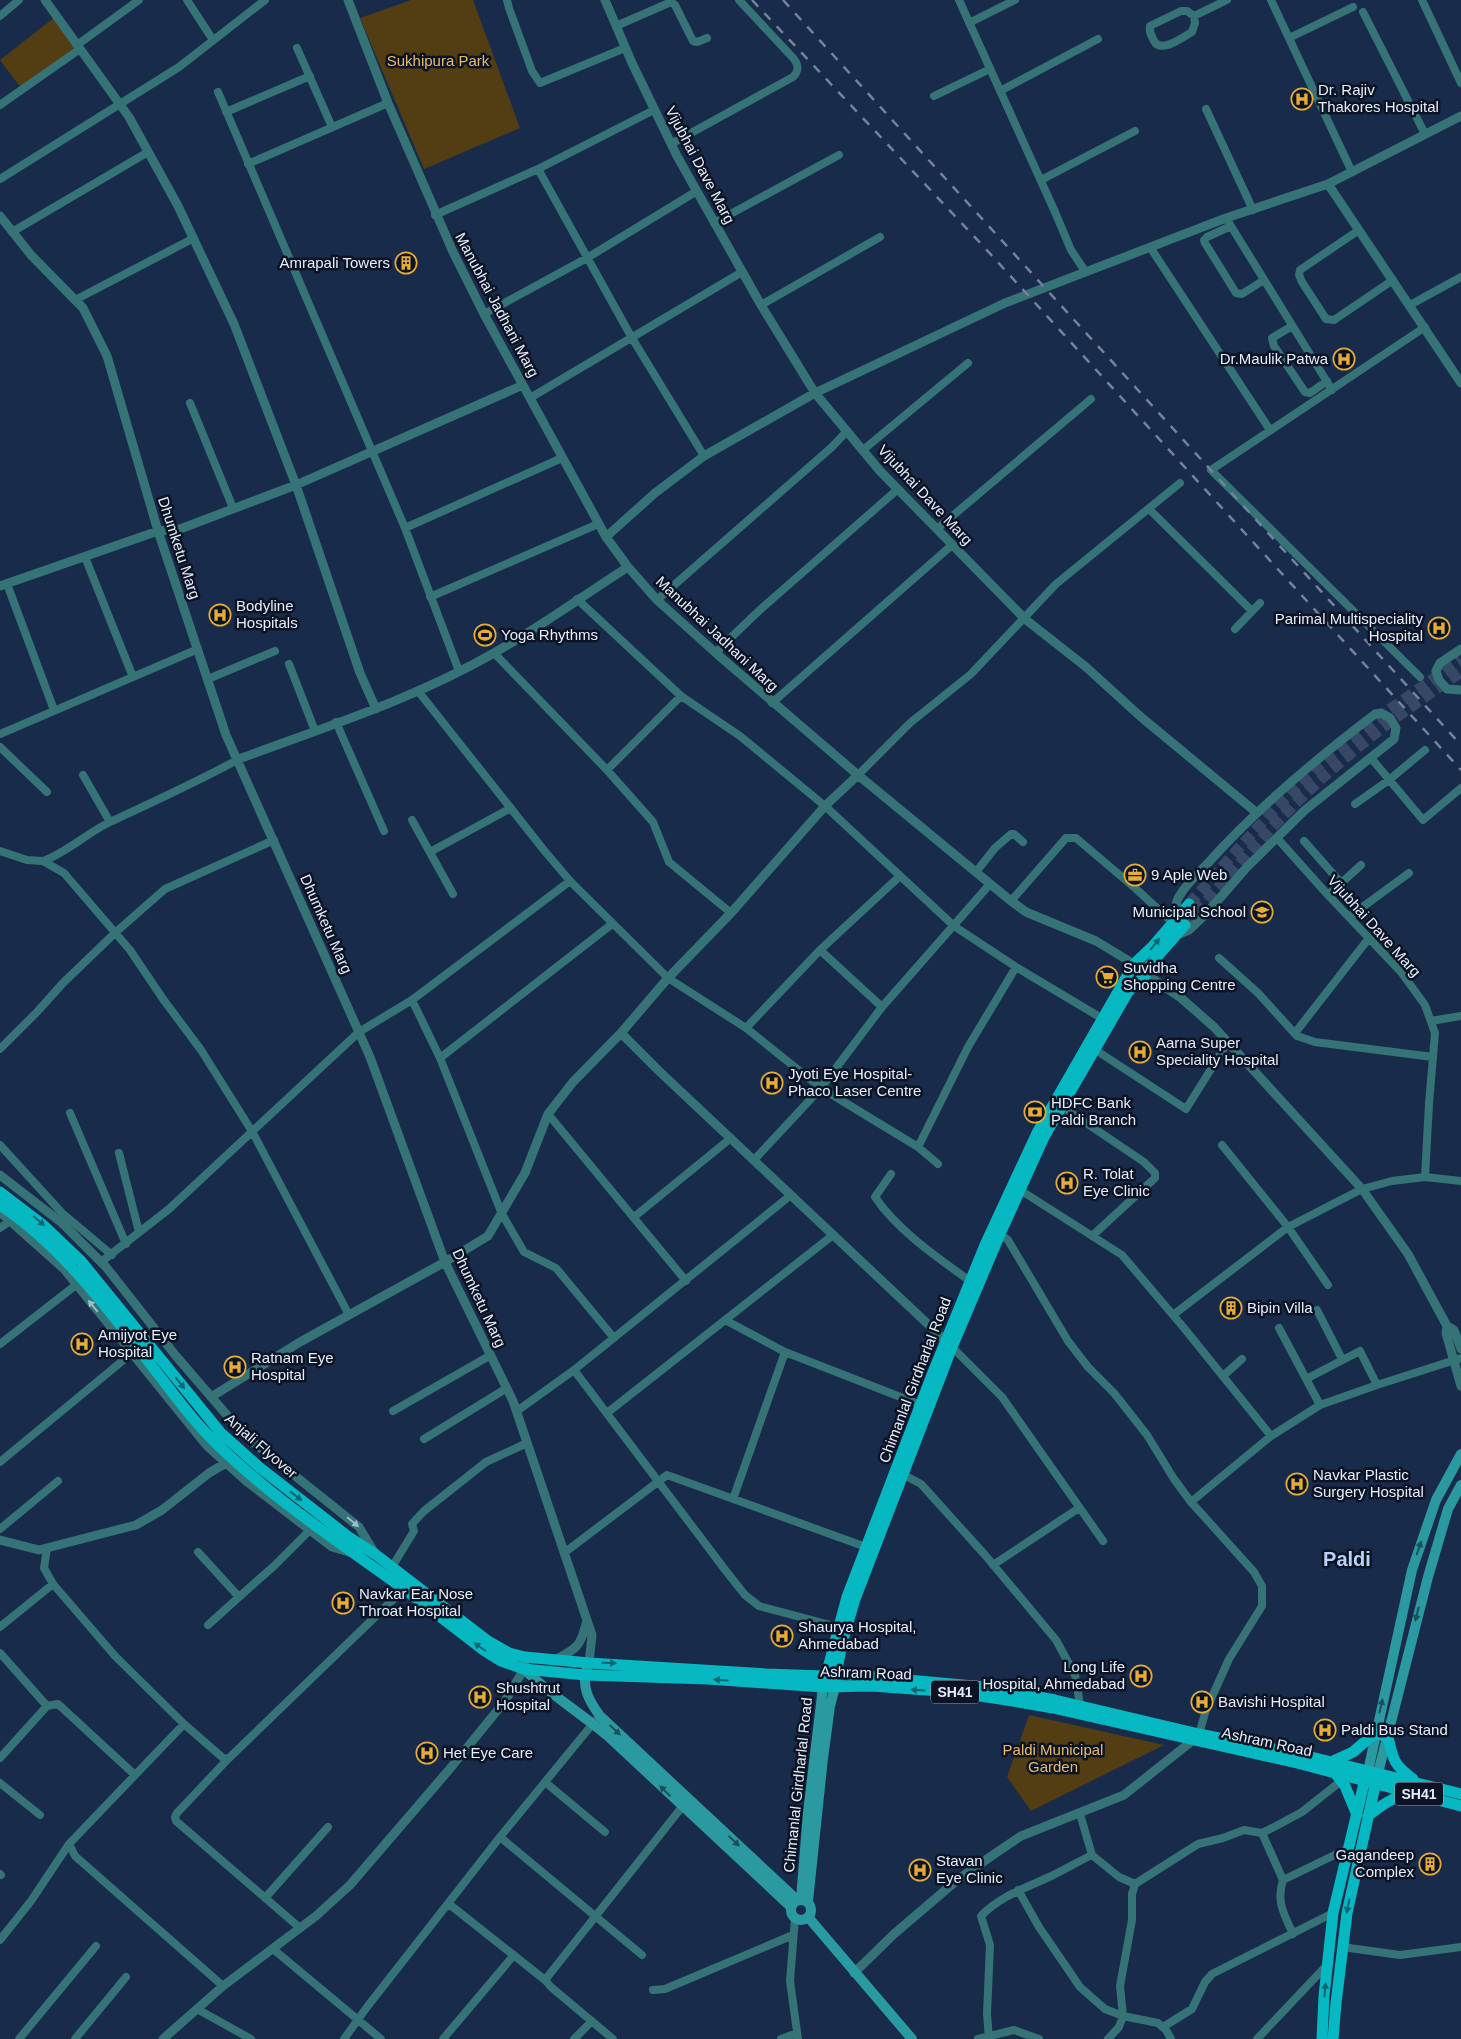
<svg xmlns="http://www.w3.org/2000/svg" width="1461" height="2039" font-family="Helvetica,sans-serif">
	<rect width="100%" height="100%" fill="#192b4b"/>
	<path fill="#533d12" d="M411,0h62l47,128 -96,41 -64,-151z
		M55,17l21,30 -55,41 -21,-28z
		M1029,1715l135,30 -133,66 -24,-34z"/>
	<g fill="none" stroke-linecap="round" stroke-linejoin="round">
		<path stroke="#374866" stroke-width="11" stroke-dasharray="11 5.5" stroke-linecap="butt" d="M1189,904c43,-48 84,-96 131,-139 43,-39 93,-72 141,-105
			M1185,925c46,-52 91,-106 143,-152 41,-37 87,-70 133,-101"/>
		<path stroke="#357376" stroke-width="8" d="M187,0l26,40
			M507,0l2,8 23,63 8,12 85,-35
			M959,0l96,212 16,38 14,21
			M1271,0l81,172
			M1422,0l39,83
			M1181,11h6l7,5 1,7 -3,9c-9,5 -31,22 -38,9 -3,-6 -5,-9 -4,-15z
			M1363,12l62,122
			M0,16l19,-16
			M1194,16l33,-16
			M969,23l46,-23
			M616,26l55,-24 4,3 18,36 4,1 10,-4
			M1289,38l64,-31
			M77,45l62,-45
			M297,48l35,79
			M1000,91l98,-52
			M218,92l187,436 54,143
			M934,96l56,-27
			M0,105l80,-56
			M1206,109l47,101
			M654,110l-116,59 94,169 72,118
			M226,112l84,-36
			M671,144l122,-67c6,-6 6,-11 1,-18l-55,-59
			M248,164l140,-61
			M0,179l179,-112 86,-67
			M1041,180l94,-49
			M435,215l103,-46
			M1226,218l106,172
			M714,223l125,-68
			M1231,226l-24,11 -3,3 1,3 31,50 6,1 22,-14
			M1359,230l-59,40 -1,5 3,7 24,37 8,1 59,-40
			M12,232l136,-80
			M1150,247l120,183
			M75,300l119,-62
			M761,305l119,-68
			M1410,305l51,-28
			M484,314l103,-56 110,-67
			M1292,326l-20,12 2,8 31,46 5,1 17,-12
			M530,398l212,-126
			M190,403l43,105
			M863,450l105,-87
			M1149,509l103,102
			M405,528l157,-70
			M937,529l154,-130
			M85,557l48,120
			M7,584l47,126
			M430,597l168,-73
			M577,599l104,97 59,40 85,70 129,120 62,41 87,52
			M657,600l175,-153 15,-16
			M1235,629l25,-26
			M494,653l113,117 74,-74
			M717,654l3,-6 42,-40 136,-119
			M289,664l26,67
			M1420,677l-209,-207 214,-143
			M208,679l67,-28
			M418,691l125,158 27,32 98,97 78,50 75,60 97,59 20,17
			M772,703l180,-158
			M336,722l48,109
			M0,734l198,-85
			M0,747l47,45
			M1371,758l52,62 38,-32
			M607,770l46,52 16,40 62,51
			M83,775l27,47
			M858,775l52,-52 61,-49 85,-90 124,-101
			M1355,804l34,-24 36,-30
			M412,820l41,74
			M1304,841l37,42
			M0,851l27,9 16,1 21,12 66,77 33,49 38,51 52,83 96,182
			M430,852l81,-44
			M43,861c23,-8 44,-28 67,-39 43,-20 87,-40 129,-63
			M976,872l19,-24 16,-14h3l9,8
			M1328,895l33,-30
			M1011,901l55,-63h10l59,50 37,34
			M1349,917l60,-44
			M820,950l62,57
			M1219,958l39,35 39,43 18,6 118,15
			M412,1000l28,58 62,156 22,38 32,16 58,70
			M1431,1021l30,-5
			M746,1028l74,-78 80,-74
			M1295,1033l74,-95
			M0,1049l37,-37 26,-29 53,-51 49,-43 109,-49
			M1094,1049l92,60 42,-67
			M440,1058l172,-134
			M1061,1106l83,56 11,11v5l-63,58
			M70,1113l56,131
			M548,1114l138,167
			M0,1145l62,68 50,42
			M1222,1145l66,82 74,-38 30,-8 33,-4 4,-73 6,-71 -10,-28 -24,-33 -73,-77 -51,-57
			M918,1147l50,-100 48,-80
			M119,1153l20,79
			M754,1160l67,-72 61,-81 108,-123
			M891,1174l-16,23c22,33 63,61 95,84
			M1425,1177l36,4
			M1020,1190l102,65 62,73 87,108
			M791,1195l-217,175 152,201 19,24 14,11 79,21
			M634,1217l97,-79
			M0,1228l10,-7
			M1000,1234l8,6 60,101 20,26 26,26 33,42 27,44 17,23 63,70 8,14v20l-33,53 -23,51 -7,24
			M101,1262l68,-53 190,-177 53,-32 158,-119
			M1317,1310l25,49
			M1173,1315l115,-88 40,58
			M725,1320l60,32
			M1279,1328l41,77
			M0,1344l76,-59
			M952,1347l50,50 101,144
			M1223,1376l19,-17
			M1377,1385l84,-27
			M393,1411l98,-56
			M517,1411l57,-41
			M607,1413l226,-178
			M424,1439l83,-51
			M0,1462l132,-109
			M904,1475l17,9 64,71 71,85 19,35 5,30
			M733,1499l52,-147 136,53
			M1191,1502l80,-66 49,-31 57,-20 -17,-34 -54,28
			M0,1529l58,-48
			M198,1552l41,45 35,-31 36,-36
			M564,1553l103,-78 199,72
			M993,1565l86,-57
			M392,1567l22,-36 -2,-7 12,-13 62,-49 41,-19
			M53,1584l62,72 69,68 39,34 5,1 176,-170
			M208,1625l31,-28
			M0,1627l53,-43 -9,-16 3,-20
			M0,1653l47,53 -47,52
			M47,1706l11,-2 77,71
			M184,1724l-115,120 6,12 148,130
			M228,1759l-51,54 -2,4 1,4 124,107
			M545,1782l60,50
			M0,1783l40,32
			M1080,1814l12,41 27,22 16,7 63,-40 25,-6 21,-8 18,3 14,-7 26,-14 39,-31
			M1262,1833l21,47 66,-32
			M500,1837l142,118
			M0,1874l1,1
			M1283,1880c-7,22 1,34 10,54
			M1018,1890l21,37 41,60 25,22 18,7 35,7 8,7 5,9
			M265,1898l63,-71
			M449,1904l96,76
			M795,1918l-5,63 8,58
			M0,1940l31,-39 38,-57
			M1342,1947l58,8 61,-8
			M273,1949l108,90
			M653,1990l12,-1 128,-54
			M197,2009l54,30
			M1163,2027l29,-18 13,-27 7,-8 121,-61
			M19,2039l77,-93
			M75,2039l51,-62
			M344,2039l23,-32 133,-170 95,-116
			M443,2039l71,-84
			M574,2039l18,-18
			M613,2039l-62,-52 -6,-7 137,-173
			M781,2039l16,-6
			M978,2039l36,-9 25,9
			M989,2039l-2,-25 3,-69 -9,-29c18,-19 42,-27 66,-38 16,-7 30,-16 45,-23
			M1108,2039l11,-12 4,-11 -3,-30 12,-66v-26l3,-10
			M1257,2039l71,-75"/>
		<path stroke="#357376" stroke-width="9" d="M45,0l84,117 49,89 56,118 62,161 64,188 16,36
			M348,0l40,103 65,149 31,62 122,223 22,30 29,33 60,54 141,121 153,126 15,11 70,29 38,23 12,10 35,24 33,29 148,162 46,65 39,72 -1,7 15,53
			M605,0l27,63 45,93 84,149 54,88 65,78 145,148 61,48 55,50 116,96
			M1328,184l133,199
			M0,216l31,39 52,53 24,48 51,175 68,204 144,322 75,205 68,139 79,234 -3,28
			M606,537l49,-44 49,-37 111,-63 190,-90 221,-85 102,-34 133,-68
			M0,586l158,-55 22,-2 116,-44 227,-100
			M1461,649l-21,14 -4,8 3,9 8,9 14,1
			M239,759c86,-32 175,-60 255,-106 46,-26 90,-58 134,-86
			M1177,916c-2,-7 -1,-15 3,-21 7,-12 19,-22 28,-32 49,-55 108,-104 167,-149l6,-1 9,5 6,10 -2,11 -89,71 -58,57 -41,47 -17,16 -12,5
			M621,1033l38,38 290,273
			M0,1175l62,48 44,44 70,89 68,79 115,92 15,25
			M0,1212l64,57 143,177 39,35 86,66 17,5
			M1447,1326l7,4 7,19
			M211,1397l89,-55 145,-80 43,-26 37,-63 23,-59 25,-32 48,-49 47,-55 63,-65 94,-107 33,-31
			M0,1540l39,10 97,-25 26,-15 47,-37 17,-10
			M555,1660c23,-12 26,-14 32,-40
			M854,1973l40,-39 34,-29 28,-24 34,-24 31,-21 103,-41 68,-54
			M163,2039l60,-53 93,-70 34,-31 98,-114 57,-70 19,-32"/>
		<path stroke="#2a9aa0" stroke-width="10" d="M524,1665v4c25,25 57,44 85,68l182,170
			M587,1668c-6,19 2,33 13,48l197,184
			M1368,1771l44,-201 24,-70 25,-46
			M1378,1773l50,-196 20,-68 13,-24
			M801,1899l7,-86 15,-126
			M791 1910a10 10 0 1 1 20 0a10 10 0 1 1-20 0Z
			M808,1901l15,-143 7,-52 5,-19
			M808,1917l104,122"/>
		<path stroke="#06b8c1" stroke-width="11" d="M0,1192l42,32 39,37 139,171 39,35 91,71 25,16 113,87 21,12 16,4 64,6 177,11 58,2 29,-1 132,12 70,13 144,34 100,20 162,40
			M0,1205c62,41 110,106 155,165 19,24 36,49 58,70 57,57 126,102 191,149 26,20 52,40 78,60l19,12 23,8 61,6 123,4 115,8 49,-1 81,6 54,8 46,8 244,55 164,43
			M835,1680l7,-37 13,-44 97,-252 48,-113 44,-97 84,-145 18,-18 4,-9 35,-40
			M824,1683l23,-86 85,-222 53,-130 52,-112 97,-169 18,-17 37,-43
			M1331,1762l22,-10 22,-19 13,4c5,23 6,28 25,42
			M1335,1773l10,13 12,29
			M1368,1816c14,-11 25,-19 42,-23
			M1322,2039l2,-43 9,-83 33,-138
			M1333,2039l3,-36 11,-90 30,-136"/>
		<path stroke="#74829c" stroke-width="2.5" stroke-dasharray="9 9" stroke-linecap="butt" d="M752,0l232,247 477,523
			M783,0l678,745"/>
	</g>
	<defs><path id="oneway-solid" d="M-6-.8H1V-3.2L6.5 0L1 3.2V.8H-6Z" transform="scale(1.25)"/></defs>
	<g fill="#096672">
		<use href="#oneway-solid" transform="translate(1155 944) rotate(-51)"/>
		<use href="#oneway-solid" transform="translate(39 1221) rotate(41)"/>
		<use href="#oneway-solid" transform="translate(180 1383) rotate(51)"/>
		<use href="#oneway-solid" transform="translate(296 1496) rotate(38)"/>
		<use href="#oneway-solid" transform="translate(480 1647) rotate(-145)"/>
		<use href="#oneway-solid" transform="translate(609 1663) rotate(2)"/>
		<use href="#oneway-solid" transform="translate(721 1680) rotate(-177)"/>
		<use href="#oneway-solid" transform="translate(918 1690) rotate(-176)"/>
		<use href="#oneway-solid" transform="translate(1348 1906) rotate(102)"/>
		<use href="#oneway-solid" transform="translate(1325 1990) rotate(-85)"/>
	</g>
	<g fill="#9dbcc8">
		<use href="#oneway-solid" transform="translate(93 1306) rotate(-129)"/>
		<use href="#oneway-solid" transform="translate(353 1522) rotate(40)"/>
	</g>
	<g fill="#1a505b">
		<use href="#oneway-solid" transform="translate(1419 1548) rotate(-71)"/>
		<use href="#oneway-solid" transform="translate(1417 1614) rotate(104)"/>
		<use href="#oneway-solid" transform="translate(1381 1706) rotate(-77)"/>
		<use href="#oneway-solid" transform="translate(615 1730) rotate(43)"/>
		<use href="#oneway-solid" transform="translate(665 1791) rotate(-136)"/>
		<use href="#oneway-solid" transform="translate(734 1841) rotate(43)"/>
	</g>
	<defs>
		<g id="hospital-ring" transform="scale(1.125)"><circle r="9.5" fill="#0c1423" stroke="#e6ac36" stroke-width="1.5"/><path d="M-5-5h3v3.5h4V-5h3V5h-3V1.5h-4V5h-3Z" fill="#e6ac36"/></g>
		<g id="building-ring" transform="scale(1.125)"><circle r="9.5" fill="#0c1423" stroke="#e6ac36" stroke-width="1.5"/><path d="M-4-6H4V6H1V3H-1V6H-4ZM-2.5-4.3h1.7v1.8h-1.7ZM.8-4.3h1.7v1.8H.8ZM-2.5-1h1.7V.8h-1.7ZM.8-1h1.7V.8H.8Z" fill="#e6ac36"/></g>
		<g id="stadium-ring" transform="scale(1.125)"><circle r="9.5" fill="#0c1423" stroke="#e6ac36" stroke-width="1.5"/><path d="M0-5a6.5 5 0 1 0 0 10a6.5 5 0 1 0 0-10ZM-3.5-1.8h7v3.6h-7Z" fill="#e6ac36"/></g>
		<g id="office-ring" transform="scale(1.125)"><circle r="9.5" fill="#0c1423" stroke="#e6ac36" stroke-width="1.5"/><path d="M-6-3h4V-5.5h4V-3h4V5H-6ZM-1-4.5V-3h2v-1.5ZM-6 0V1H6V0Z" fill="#e6ac36"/></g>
		<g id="school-ring" transform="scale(1.125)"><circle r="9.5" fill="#0c1423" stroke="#e6ac36" stroke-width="1.5"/><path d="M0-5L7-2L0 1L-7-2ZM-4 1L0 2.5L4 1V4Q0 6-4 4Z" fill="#e6ac36"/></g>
		<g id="supermarket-ring" transform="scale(1.125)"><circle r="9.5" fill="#0c1423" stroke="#e6ac36" stroke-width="1.5"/><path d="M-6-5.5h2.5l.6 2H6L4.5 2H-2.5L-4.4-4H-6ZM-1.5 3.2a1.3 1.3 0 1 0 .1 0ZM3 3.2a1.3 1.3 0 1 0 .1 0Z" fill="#e6ac36"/></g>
		<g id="bank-ring" transform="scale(1.125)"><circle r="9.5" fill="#0c1423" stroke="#e6ac36" stroke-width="1.5"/><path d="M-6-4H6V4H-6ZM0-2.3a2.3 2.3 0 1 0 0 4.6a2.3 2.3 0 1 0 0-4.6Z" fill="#e6ac36"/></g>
	</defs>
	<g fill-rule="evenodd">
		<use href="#hospital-ring" x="1302" y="99"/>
		<use href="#building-ring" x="406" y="263"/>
		<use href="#hospital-ring" x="1344" y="359"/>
		<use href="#hospital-ring" x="220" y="615"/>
		<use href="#hospital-ring" x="1439" y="628"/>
		<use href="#stadium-ring" x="485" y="635"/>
		<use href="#office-ring" x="1135" y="875"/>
		<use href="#school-ring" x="1262" y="912"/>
		<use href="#supermarket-ring" x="1107" y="977"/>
		<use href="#hospital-ring" x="1140" y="1052"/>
		<use href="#hospital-ring" x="772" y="1083"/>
		<use href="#bank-ring" x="1035" y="1112"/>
		<use href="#hospital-ring" x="1067" y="1183"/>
		<use href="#building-ring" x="1231" y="1308"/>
		<use href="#hospital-ring" x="82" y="1344"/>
		<use href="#hospital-ring" x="235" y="1367"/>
		<use href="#hospital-ring" x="1297" y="1484"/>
		<use href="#hospital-ring" x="343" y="1603"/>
		<use href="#hospital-ring" x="782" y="1636"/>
		<use href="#hospital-ring" x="1141" y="1676"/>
		<use href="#hospital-ring" x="480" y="1697"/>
		<use href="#hospital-ring" x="1202" y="1702"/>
		<use href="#hospital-ring" x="1325" y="1730"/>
		<use href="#hospital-ring" x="427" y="1753"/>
		<use href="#building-ring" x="1430" y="1864"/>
		<use href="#hospital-ring" x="920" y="1870"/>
	</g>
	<g text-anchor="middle" stroke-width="5" stroke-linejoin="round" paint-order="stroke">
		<g fill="#0c1423" stroke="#a2acbc" stroke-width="1">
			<rect x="931" y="1680.5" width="48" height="23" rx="4"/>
			<rect x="1395" y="1782.5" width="48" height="23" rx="4"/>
		</g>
		<g font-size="14" font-weight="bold" fill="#e3edfe">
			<text x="955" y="1697">SH41</text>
			<text x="1419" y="1799">SH41</text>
		</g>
		<g font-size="15" fill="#e8bb6a" stroke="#0c1423">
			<text x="438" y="66">Sukhipura Park</text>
			<text x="1053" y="1755">Paldi Municipal<tspan x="1053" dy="17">Garden</tspan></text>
		</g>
		<g font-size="15" fill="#e3edfe" stroke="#0c1423" text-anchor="start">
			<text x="1318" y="95">Dr. Rajiv<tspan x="1318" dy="17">Thakores Hospital</tspan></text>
			<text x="390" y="268" text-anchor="end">Amrapali Towers</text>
			<text x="1328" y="364" text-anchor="end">Dr.Maulik Patwa</text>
			<text x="236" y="611">Bodyline<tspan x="236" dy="17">Hospitals</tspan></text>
			<text x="1423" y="624" text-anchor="end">Parimal Multispeciality<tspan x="1423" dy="17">Hospital</tspan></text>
			<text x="501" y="640">Yoga Rhythms</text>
			<text x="1151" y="880">9 Aple Web</text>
			<text x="1246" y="917" text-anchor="end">Municipal School</text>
			<text x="1123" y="973">Suvidha<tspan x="1123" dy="17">Shopping Centre</tspan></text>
			<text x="1156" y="1048">Aarna Super<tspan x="1156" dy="17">Speciality Hospital</tspan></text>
			<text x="788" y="1079">Jyoti Eye Hospital-<tspan x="788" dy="17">Phaco Laser Centre</tspan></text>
			<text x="1051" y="1108">HDFC Bank<tspan x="1051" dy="17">Paldi Branch</tspan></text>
			<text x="1083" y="1179">R. Tolat<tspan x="1083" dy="17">Eye Clinic</tspan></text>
			<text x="1247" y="1313">Bipin Villa</text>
			<text x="98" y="1340">Amijyot Eye<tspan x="98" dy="17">Hospital</tspan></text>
			<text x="251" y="1363">Ratnam Eye<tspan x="251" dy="17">Hospital</tspan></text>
			<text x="1313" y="1480">Navkar Plastic<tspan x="1313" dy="17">Surgery Hospital</tspan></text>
			<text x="359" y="1599">Navkar Ear Nose<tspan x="359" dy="17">Throat Hospital</tspan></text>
			<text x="798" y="1632">Shaurya Hospital,<tspan x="798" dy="17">Ahmedabad</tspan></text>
			<text x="1125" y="1672" text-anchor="end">Long Life<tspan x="1125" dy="17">Hospital, Ahmedabad</tspan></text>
			<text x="496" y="1693">Shushtrut<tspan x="496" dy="17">Hospital</tspan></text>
			<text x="1218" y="1707">Bavishi Hospital</text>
			<text x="1341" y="1735">Paldi Bus Stand</text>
			<text x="443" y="1758">Het Eye Care</text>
			<text x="1414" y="1860" text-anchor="end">Gagandeep<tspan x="1414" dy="17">Complex</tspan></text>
			<text x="936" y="1866">Stavan<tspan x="936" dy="17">Eye Clinic</tspan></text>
		</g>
		<g font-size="15" fill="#e3edfe" stroke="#0c1423">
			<text transform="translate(700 165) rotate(62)" y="5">Vijubhai Dave Marg</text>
			<text transform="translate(497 305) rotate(62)" y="5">Manubhai Jadhani Marg</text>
			<text transform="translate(925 495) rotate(47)" y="5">Vijubhai Dave Marg</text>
			<text transform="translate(179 548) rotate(72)" y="5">Dhumketu Marg</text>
			<text transform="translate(717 634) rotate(43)" y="5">Manubhai Jadhani Marg</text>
			<text transform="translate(326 924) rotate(66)" y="5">Dhumketu Marg</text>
			<text transform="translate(1374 926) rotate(48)" y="5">Vijubhai Dave Marg</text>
			<text transform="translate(479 1298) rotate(65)" y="5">Dhumketu Marg</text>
			<text transform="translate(915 1380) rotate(-69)" y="5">Chimanlal Girdharlal Road</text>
			<text transform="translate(261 1446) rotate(41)" y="5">Anjali Flyover</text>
			<text transform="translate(866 1673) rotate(2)" y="5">Ashram Road</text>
			<text transform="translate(1267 1742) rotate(12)" y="5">Ashram Road</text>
			<text transform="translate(798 1785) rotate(-84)" y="5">Chimanlal Girdharlal Road</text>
		</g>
		<g font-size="20" font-weight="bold" fill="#b8d1fa" stroke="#0c1423">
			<text x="1347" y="1566">Paldi</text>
		</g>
	</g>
</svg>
